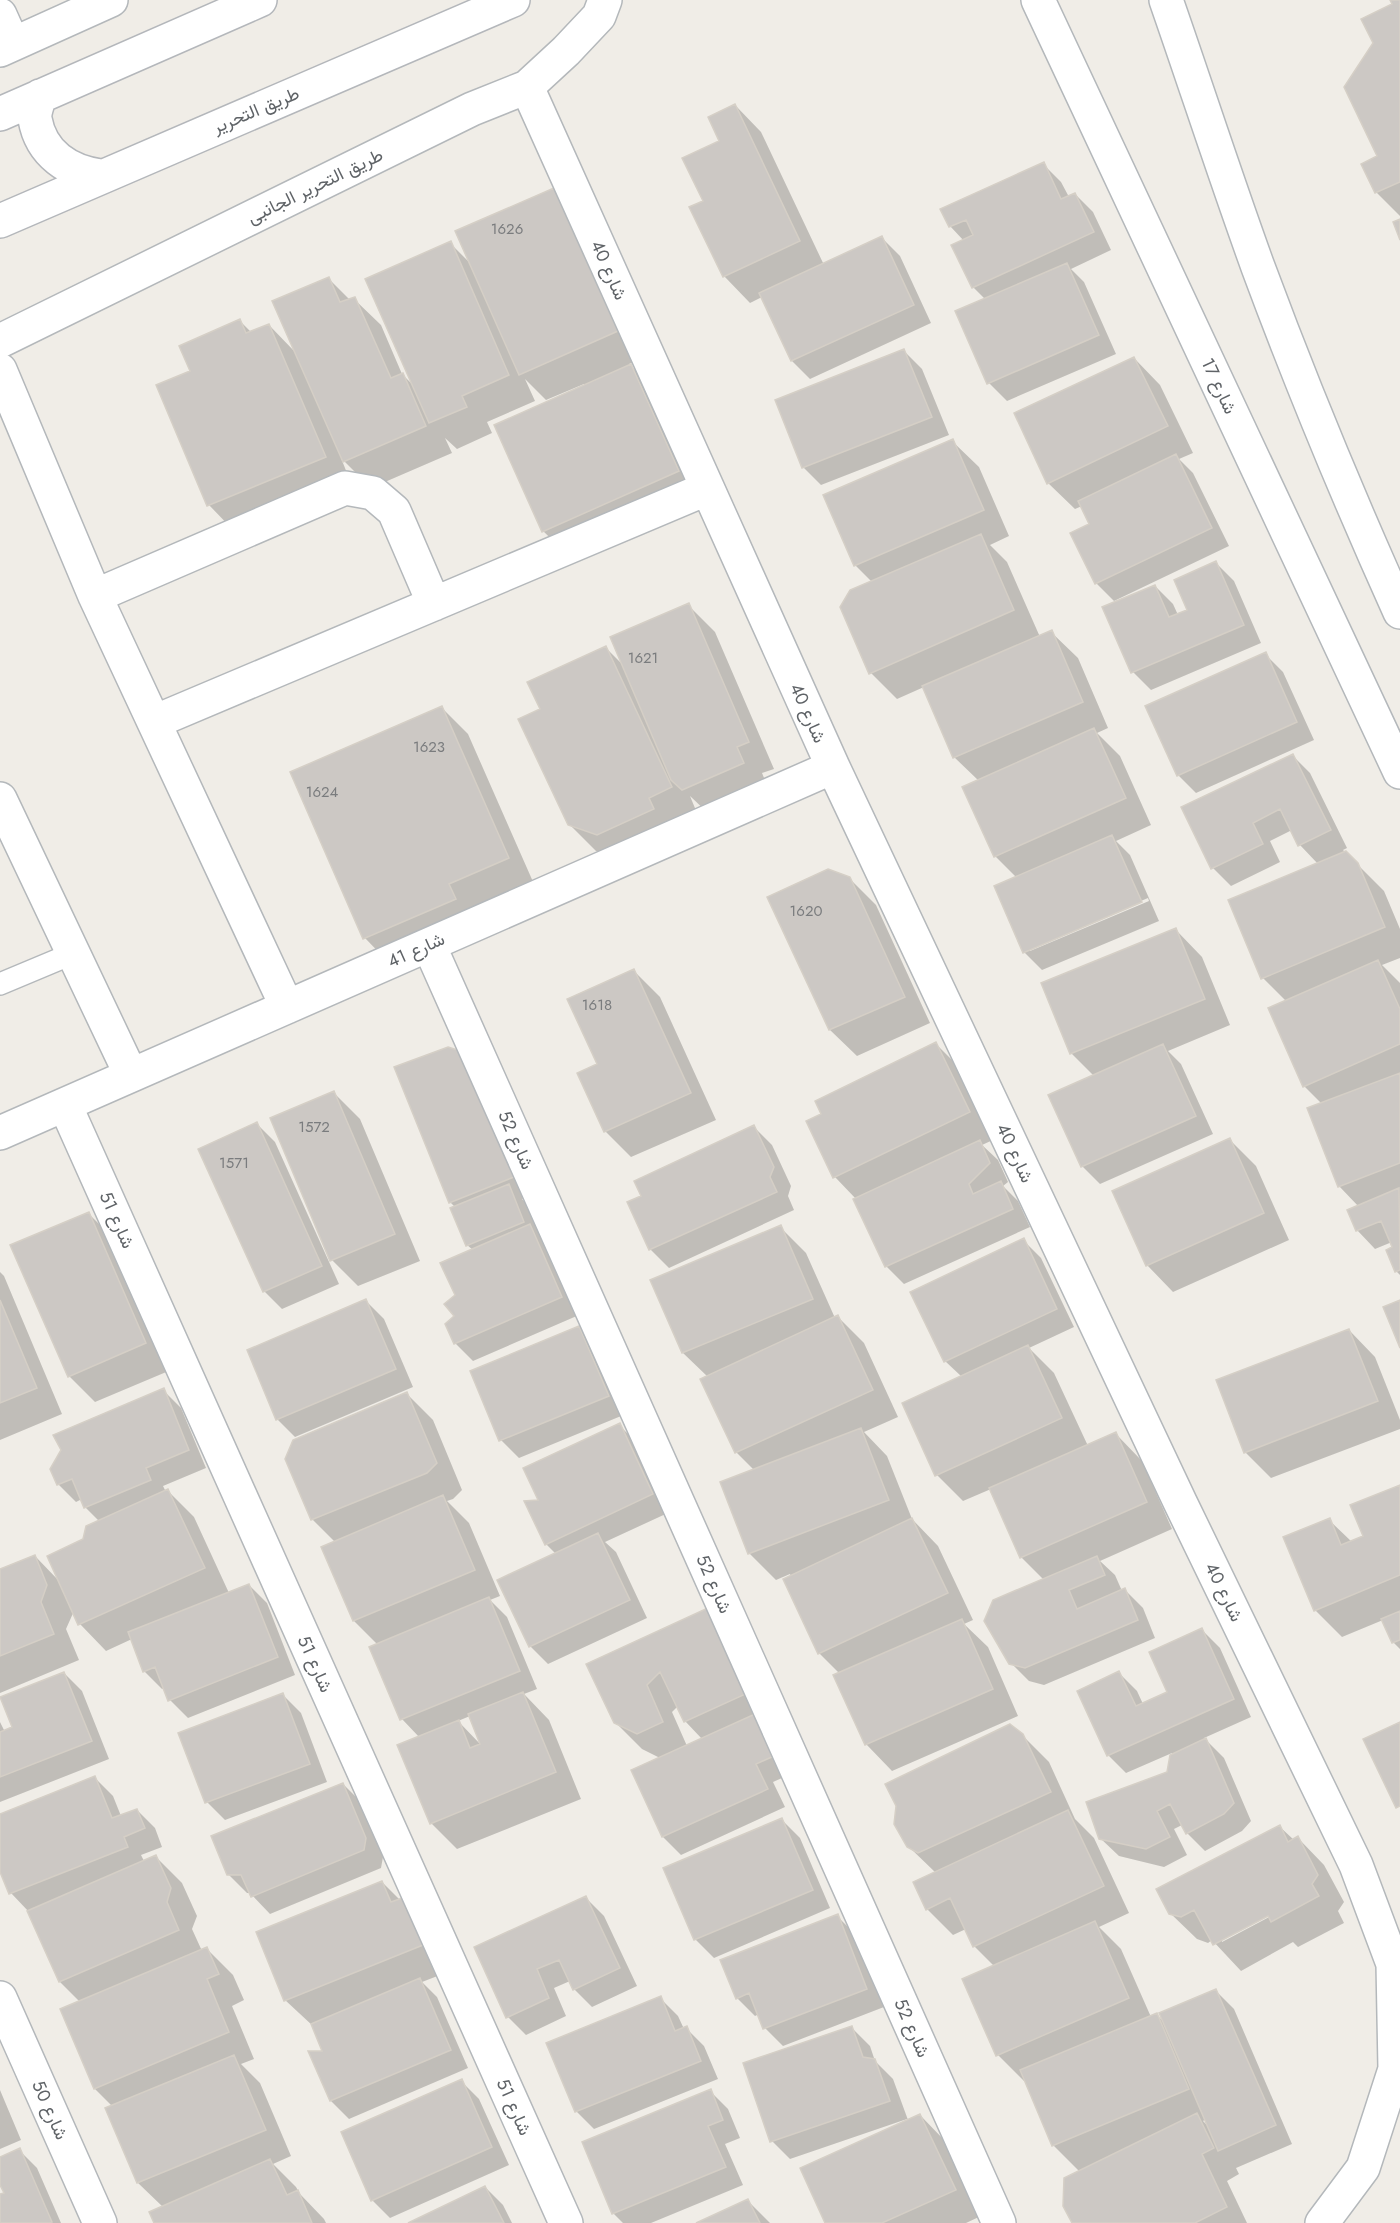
<svg xmlns="http://www.w3.org/2000/svg" width="1400" height="2223" font-family="Jost,Vazirmatn,sans-serif">
	<rect width="100%" height="100%" fill="#f0ede7"/>
	<path fill="#0003" fill-rule="evenodd" d="M1391,0h9v216l-24,-24 -13,-27 16,-8 -4,-113 19,-39z
		M735,105l26,27 63,133 58,-27 18,18 31,67 -121,56 -18,-18 -30,-64 -12,6 -26,-27 -19,-75 16,-60z
		M1043,164l18,18 8,15 6,-3 18,18 18,38 -40,19 13,13 32,72 -109,47 -18,-18 -3,-83 -13,-13 -9,-46 -14,-15z
		M554,189l26,27 63,142 -14,6 28,28 47,106 -134,59 -27,-26 42,-145 -1,-2 -38,16 -21,-21 10,22 -48,21 5,11 -35,16 -12,-11 7,15 -81,35 -30,-30 10,25 -116,49 -26,-27 -51,-119 34,-15 48,-50 11,11 18,-7 27,28 33,-74 21,21 4,-1 27,26 21,49 11,11 37,-142 21,21z
		M904,351l18,18 27,66 -128,50 -18,-18z
		M1134,358l26,27 33,68 -14,6 14,14 36,73 -115,55 -18,-18 -5,-58 -9,-19 -7,3 -27,-26z
		M952,441l27,26 30,69 -19,9 17,17 33,75 11,-5 27,26 30,70 -11,5 23,23 31,69 -35,16 14,14 29,66 -117,49 -18,-18 -7,-74 -22,-22 -16,-75 -25,-24 -30,-70 -27,12 -26,-26 1,-91 -17,-17zM1148,898l1,3 -119,50v-3z
		M1216,563l18,18 27,62 -110,47 -18,-18 22,-86 18,18 5,11 10,-5z
		M688,605l27,27 59,137 -12,4 7,17 -59,25 -20,-19 7,17 -72,47 -29,-9 -27,-27 -27,-115 63,-62 18,18z
		M1265,654l18,18 31,68 -118,53 -18,-18z
		M441,707l27,27 66,150 -143,81 -26,-27 -73,-165z
		M1292,755l18,18 37,75 -4,2 41,41 16,38v29l-18,7 18,18v292l-4,-4 -2,-23 -2,-6 -17,7 -18,-19 2,-23 -20,-21 -17,-82 -18,-18 -18,-85 -23,-23 55,-114 -18,-19 -8,-15 -22,11 10,21 -49,24 -18,-18z
		M849,878l27,27 54,118 -73,33 -27,-26 -61,-132z
		M1176,930l26,27 28,68 -62,26 13,13 32,70 -113,50 -18,-18 12,-90 -23,-23z
		M634,971l26,26 56,123 -85,37 -26,-26 -6,-67z
		M936,1044l26,26 33,69 -13,6 16,15 10,22 -5,4 15,15 12,26 -126,57 -18,-18 -30,-67 -21,-22 -12,-63z
		M448,1049l83,147 -9,3 5,5 12,30 9,10 31,71 -106,46 -18,-18 2,-47 16,-46 -6,-5 -12,-38 -5,-5 -54,-134z
		M334,1093l26,26 60,142 -62,25 -26,-26z
		M257,1124l18,18 64,142 -57,25 -18,-18z
		M754,1127l18,18 19,41 -3,10 6,14 -125,58 -18,-18 -22,-47 14,-6z
		M1230,1140l26,26 33,74 -116,52 -26,-27z
		M88,1213l27,27 56,130 -76,32 -26,-26z
		M780,1227l26,26 29,65 3,-1 26,26 34,74 -34,15 23,24 25,63 26,27 35,74 -9,4 24,23 30,69 -126,55 -26,-27 -26,-70 -21,-21 -29,-79 -14,6 -27,-27 5,-83 -18,-18 -28,-75 -25,-24 -31,-72z
		M1023,1240l18,18 33,69 -45,21 25,25 34,73 28,-12 26,27 30,68 -72,32 15,14 7,16 3,-1 18,18 12,30 -111,47 -15,-4 -18,-18 33,-83 -23,-23 -30,-68 -28,12 -26,-26 25,-98 -17,-16z
		M0,1272l4,4 58,138 -62,26z
		M366,1301l18,18 29,68 -118,50 -18,-18z
		M579,1328l18,18 29,68 -107,44 -18,-18 -29,-68z
		M1349,1330l26,27 25,63v9l-129,49 -26,-26z
		M163,1390l18,18 25,60 -43,18 3,6 2,-1 26,26 35,76 20,-8 18,18 28,72 -107,43 -18,-18 -5,-12 -3,1 -18,-18 -12,-32 -26,12 -26,-27 -6,-13 -8,18 13,31 -79,33v-122l35,-15 25,26 25,-42 15,-18 -15,-15 -3,-8 -6,3 -18,-18z
		M407,1394l26,26 29,70 -9,9 -6,2 22,22 31,73 -10,4 17,17 30,72 -13,5 25,26 32,79 -124,50 -26,-26 -11,-85 -18,-19 -24,-74 -24,-24 -19,-79 -23,-23 -25,-60zM470,1716l12,30 -24,-25z
		M619,1425l18,18 33,69 -65,30 11,10 31,66 -99,46 -18,-18 26,-92 -10,-10 -6,-43z
		M1400,1486v163l-7,-7 -10,-22 -41,17 -26,-26 -31,-73 44,-18 23,22 12,-5z
		M710,1609l81,165 -18,8 12,25 -104,48 -18,-18 -30,-66 27,-13 -18,-9 -27,-27zM678,1706l7,15 17,18 -15,7 -15,-34z
		M1202,1630l18,18 31,69 -47,21 20,20 27,63 -9,10 -37,20 -18,-18 -5,-8 -8,4 13,26 -23,12 -45,-11 -19,-18 69,-65 3,-20 -46,20 -18,-18 11,-82 18,18 6,13 25,-12z
		M64,1673l18,18 27,68 -109,43v-80l5,10 9,-4z
		M283,1695l18,18 26,69 -102,38 -18,-18z
		M1022,1735l27,27 26,57 19,19 35,75 -30,14 22,22 30,68 6,-2 7,7 52,-31 18,18 58,135 -56,24 3,6 -12,7 20,42h-174l7,-51 -26,-26 -28,-65h-2l-26,-26 -3,-88 -21,-21 -8,-17 -13,6 -26,-26 9,-36 -28,-27zM1206,2119l4,9 -7,-7z
		M95,1778l18,18 8,20 16,-6 18,18 7,19 -21,8 3,6 11,-5 27,27 15,33 -5,13 10,22 5,-2 26,26 11,25 -12,6 22,53 -13,5 19,19 31,73 -18,8 23,23 4,7 24,25 2,4h-171l8,-16 -25,-24 -25,-76 -18,-18 -15,-87 -20,-20 -31,-70 -18,-19 -11,-25v-52z
		M343,1784l18,18 22,55 -2,11 -111,46 -20,-21h-3l-19,-19z
		M782,1820l18,18 30,70 -116,50 -18,-18 -31,-71z
		M1280,1827l14,13 4,-2 26,27 20,37 -6,9 6,12 -46,24 -5,-5 -52,29 -29,-31 -4,3 -11,-4 -27,-26zM1274,1911l1,3 -53,28v-3z
		M382,1882l18,18 53,70 -31,12 15,15 31,71 -119,51 -18,-18 -21,-49h14l-11,-26 -28,-26z
		M586,1898l18,18 33,70 -45,21 -18,-18 -4,-8 -16,7 12,28 -40,19 -18,-18 -32,-70z
		M837,1916l18,18 29,73 -101,39 -18,-18 -6,-14 -4,2 -18,-18z
		M660,1998l18,18 6,13 2,-1 18,18 14,33 -124,50 -18,-18z
		M852,2028l18,18 5,15 18,18 15,41 -1,-1 -117,40 -18,-18z
		M461,2081l18,18 30,66 -119,53 -18,-18z
		M0,2090l21,50 -21,9z
		M710,2091l18,18 12,29 -15,6 18,41 -92,38h-28l-10,-10z
		M920,2115l26,27 35,74 -15,7h-140z
		M19,2150l18,18 24,55h-61v-27l6,-2 -6,-13v-23z
		M485,2187l18,18 9,18h-100z
		M748,2201l22,22h-71z"/>
	<path fill="#ccc8c4" stroke="#d5cfc6" stroke-width="1.5" d="M1390,0h10v182l-25,11 -14,-29 16,-8 -33,-69 29,-44 -12,-24 31,-15z
		M735,104l65,137 -77,36 -34,-70 14,-6 -21,-43 37,-17 -11,-24z
		M1044,162l17,37 14,-6 19,39 -122,56 -21,-43 22,-10 -7,-15 -17,7 -9,-18z
		M554,188l64,143 -99,44 -64,-144z
		M1400,219v21l-7,-18z
		M882,236l32,69 -123,56 -32,-68z
		M451,241l58,134 -47,21 5,11 -38,16 -64,-144z
		M1067,263l32,72 -112,49 -32,-73z
		M329,277l11,25 15,-5 36,81 12,-5 23,53 -83,36 -71,-161z
		M240,319l6,14 23,-9 57,133 -119,49 -51,-121 34,-14 -11,-25z
		M904,349l28,68 -130,51 -27,-68z
		M1134,357l34,69 -121,58 -33,-71z
		M631,364l48,107 -137,61 -48,-107z
		M953,439l31,71 -130,56 -31,-71z
		M1176,454l36,74 -117,56 -25,-51 19,-9 -11,-23z
		M981,534l33,76 -145,64 -29,-67 10,-17z
		M1216,561l28,64 -113,48 -29,-66 53,-22 14,32 18,-7 -13,-30z
		M689,603l60,139 -12,5 7,16 -62,27 -11,-10 -61,-143z
		M1052,630l31,72 -130,56 -31,-72z
		M606,646l66,141 -23,11 5,11 -57,26 -29,-10 -50,-106 22,-10 -13,-27z
		M1266,652l31,70 -120,54 -32,-70z
		M442,706l67,152 -60,26 7,15 -93,40 -73,-167z
		M1094,728l32,70 -132,59 -32,-70z
		M1293,754l38,76 -33,16 -18,-37 -27,14 10,21 -52,25 -30,-62z
		M1112,835l30,67 -119,51 -29,-67z
		M1346,851l12,12 27,64 -124,52 -33,-79z
		M828,869l22,8 55,120 -76,33 -62,-133z
		M1176,928l29,71 -135,55 -29,-71z
		M1378,960l22,49v35l-97,43 -35,-79z
		M634,969l57,124 -87,39 -27,-59 20,-9 -30,-65z
		M936,1042l34,70 -137,66 -27,-57 15,-7 -6,-13z
		M1163,1044l33,72 -115,51 -33,-72z
		M448,1047l16,5 50,125 -65,26 -55,-136z
		M1400,1073v90l-62,24 -31,-79z
		M334,1091l61,143 -65,27 -60,-143z
		M257,1122l65,144 -59,26 -65,-143z
		M754,1125l20,42 -4,10 7,15 -128,58 -22,-48 14,-6 -7,-15z
		M1230,1138l34,75 -118,53 -34,-75z
		M980,1140l10,23 -21,21 4,10 28,-13 12,28 -128,58 -32,-68z
		M509,1184l15,38 -58,24 -16,-38z
		M1399,1188l1,82 -5,2 -9,-22 6,-3 -11,-26 -25,10 -9,-21z
		M89,1212l57,131 -78,34 -58,-132z
		M530,1224l32,73 -108,47 -9,-20 9,-8 -10,-12 11,-9 -15,-32z
		M781,1225l32,74 -131,54 -32,-73z
		M1024,1238l33,71 -113,53 -34,-70z
		M366,1299l30,70 -120,51 -29,-70z
		M0,1300l37,88 -37,15z
		M1400,1300v48l-17,-41z
		M838,1315l35,75 -138,63 -35,-74z
		M579,1326l30,70 -110,45 -29,-70z
		M1349,1329l29,72 -134,52 -28,-73z
		M1028,1345l34,73 -127,58 -33,-73z
		M164,1388l25,62 -43,18 5,12 -67,28 -12,-29 -15,6 -7,-16 11,-19 -8,-15z
		M407,1392l30,71 -10,10 -116,47 -26,-61 8,-19z
		M620,1423l33,71 -108,51 -21,-44 14,-1 -15,-32z
		M861,1428l28,72 -141,54 -28,-72z
		M1116,1432l31,70 -127,56 -31,-70z
		M1400,1485v90l-86,36 -31,-74 47,-19 11,27 22,-9 -13,-31z
		M168,1489l37,79 -127,57 -31,-69 36,-17 3,-13z
		M443,1495l32,75 -122,51 -32,-74z
		M912,1518l36,75 -130,61 -35,-75z
		M598,1533l32,67 -101,47 -32,-67z
		M35,1555l12,30 -6,17 13,32 -54,22v-87z
		M1097,1556l8,19 -36,15 8,19 48,-21 13,32 -113,48 -16,-4 -25,-43 9,-21z
		M249,1584l29,73 -110,44 -13,-34 -12,5 -15,-40z
		M489,1597l31,74 -120,49 -31,-73z
		M710,1607l40,85 -66,30 -24,-50 -13,13 16,37 -26,12 -23,-11 -28,-59z
		M1400,1611v29l-8,3 -11,-24z
		M962,1619l31,70 -128,56 -32,-70z
		M1202,1628l32,71 -127,57 -30,-65 42,-20 17,35 31,-14 -18,-40z
		M64,1672l28,69 -92,36v-45l12,-5 -12,-30z
		M523,1692l33,80 -126,52 -33,-79 62,-25 11,28 10,-4 -12,-30z
		M283,1693l27,71 -105,39 -27,-70z
		M755,1714l19,42 -18,8 12,25 -106,48 -31,-67z
		M1400,1722v84l-4,2 -33,-69z
		M1010,1724l13,10 28,58 -133,61 -11,-6 -13,-23 2,-18 -11,-22z
		M1206,1738l28,65 -10,11 -38,20 -16,-30 -13,7 13,26 -24,12 -47,-10 -13,-37 81,-30 3,-17z
		M95,1776l17,42 25,-9 8,19 -21,9 4,10 -119,47 -9,-22v-58z
		M343,1783l23,55 -2,12 -113,47 -10,-22h-14l-16,-39z
		M1068,1810l36,76 -131,61 -23,-49 -24,12 -13,-28z
		M782,1818l31,72 -119,50 -31,-72z
		M1280,1825l8,17 10,-6 20,39 -6,9 7,12 -48,26 -3,-6 -55,29 -19,-35 -13,7 -12,-3 -13,-25z
		M156,1855l15,33 -4,14 12,28 -120,52 -32,-71z
		M382,1881l9,21 17,-6 20,47 -144,58 -28,-69z
		M586,1896l34,72 -47,22 -14,-30 -22,9 12,29 -43,20 -32,-71z
		M838,1914l29,75 -104,40 -14,-36 -13,6 -16,-39z
		M1095,1921l34,77 -133,58 -34,-77z
		M207,1947l12,27 -12,5 22,53 -135,57 -34,-80z
		M420,1978l31,72 -121,51 -22,-50h14l-11,-27z
		M1216,1989l60,136 -58,26 -59,-138z
		M661,1996l14,35 12,-5 14,35 -126,51 -29,-69z
		M1157,2013l32,76 -137,57 -32,-76z
		M852,2026l11,31 12,2 15,42 -120,41 -27,-79z
		M234,2055l32,75 -129,53 -32,-75z
		M462,2079l30,68 -121,54 -30,-69z
		M711,2089l12,31 -15,6 18,41 -114,47 -30,-72z
		M1197,2113l17,35 -12,6 25,53 -32,16h-123l-9,-17 1,-28z
		M920,2114l36,76 -74,33h-57l-25,-55z
		M20,2148l32,74 -3,1h-49v-29l4,-1 -4,-8v-28z
		M270,2159l17,36 11,-5 14,33h-158l-5,-11z
		M485,2186l19,37h-96z
		M748,2199l12,24h-64z"/>
	<g fill="none" stroke-linecap="round" stroke-linejoin="round">
		<g stroke="#b4b8bb" stroke-width="24">
			<path id="lane" d="M0,984l74,-31"/>
		</g>
		<g stroke="#b4b8bb" stroke-width="36">
			<path id="street" d="M1038,0l362,772
				M1166,0c31,89 60,179 92,267 43,116 91,232 142,345
				M0,15l13,29
				M0,50l111,-50
				M527,87l306,680 347,735 176,363 37,99 2,105 -32,99 -41,55
				M0,341l472,-232 55,-22 39,-36 33,-35 6,-16
				M0,370l95,226 192,411
				M95,596l250,-108 28,5 21,18 40,93
				M154,722l552,-233
				M0,799l131,276
				M429,945l570,1278
				M65,1105l501,1118
				M0,1133l833,-366
				M0,1998l100,225"/>
		</g>
		<g stroke="#b4b7bb" stroke-width="36">
			<path id="secondary" d="M40,96c-2,7 -6,16 -5,23 6,35 34,53 66,57
				M0,114l260,-114
				M0,221l513,-221"/>
		</g>
		<use href="#lane" stroke="#fff" stroke-width="21"/>
		<use href="#street" stroke="#fff" stroke-width="33"/>
		<use href="#secondary" stroke="#fff" stroke-width="33"/>
	</g>
	<g text-anchor="middle" stroke-width="5" stroke-linejoin="round" paint-order="stroke">
		<g font-size="15" fill="#7a7c7e">
			<text x="507" y="234">1626</text>
			<text x="643" y="663">1621</text>
			<text x="429" y="752">1623</text>
			<text x="322" y="797">1624</text>
			<text x="806" y="916">1620</text>
			<text x="597" y="1010">1618</text>
			<text x="314" y="1132">1572</text>
			<text x="234" y="1168">1571</text>
		</g>
		<g font-size="18" fill="#5f6367" stroke="#fff">
			<text transform="translate(256 110) rotate(-23)" y="6">طريق التحرير</text>
			<text transform="translate(315 186) rotate(-26)" y="6">طريق التحرير الجانبى</text>
			<text transform="translate(609 270) rotate(66)" y="6">شارع 40</text>
			<text transform="translate(1219 386) rotate(65)" y="6">شارع 17</text>
			<text transform="translate(808 713) rotate(66)" y="6">شارع 40</text>
			<text transform="translate(416 950) rotate(-24)" y="6">شارع 41</text>
			<text transform="translate(516 1140) rotate(66)" y="6">شارع 52</text>
			<text transform="translate(1015 1153) rotate(65)" y="6">شارع 40</text>
			<text transform="translate(117 1220) rotate(66)" y="6">شارع 51</text>
			<text transform="translate(714 1584) rotate(66)" y="6">شارع 52</text>
			<text transform="translate(1224 1592) rotate(64)" y="6">شارع 40</text>
			<text transform="translate(315 1664) rotate(66)" y="6">شارع 51</text>
			<text transform="translate(912 2028) rotate(66)" y="6">شارع 52</text>
			<text transform="translate(514 2107) rotate(66)" y="6">شارع 51</text>
			<text transform="translate(50 2110) rotate(66)" y="6">شارع 50</text>
		</g>
	</g>
</svg>
